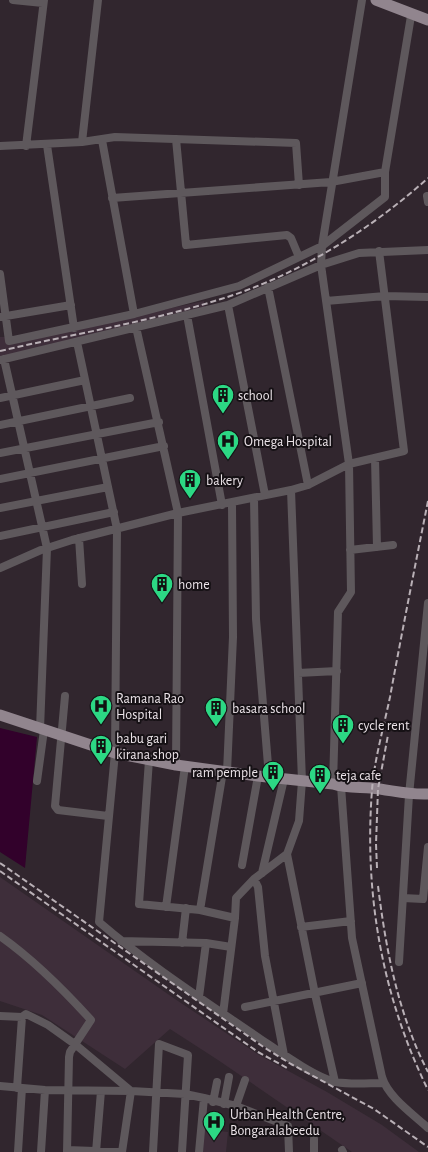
<svg xmlns="http://www.w3.org/2000/svg" width="428" height="1152" font-family="'Alegreya Sans',sans-serif">
	<rect width="100%" height="100%" fill="#31262e"/>
	<path fill="#3e2e3a" d="M204,301l1,7 -205,50v-21h6l2,6z
		M0,877l175,122 84,56 68,37 55,33 37,27h-67l-134,-92 -48,-31 -45,40 -83,-54 -42,-14z
		M202,1129l26,3 -2,20h-26z"/>
	<path fill="#32012b" d="M0,728l37,9 -12,131 -25,-16z"/>
	<g fill="none" stroke-linecap="round" stroke-linejoin="round">
		<path stroke="#5e585c" stroke-width="8" d="M13,0l30,3
			M176,139l10,106 101,-10 4,3 8,19
			M102,140l32,174
			M82,142l33,-5 181,6 3,42
			M47,145l27,183
			M0,146l82,-4 16,-142
			M26,146l18,-146
			M427,196l1,6
			M112,198l219,-16 54,-10
			M0,274l9,67 125,-27 105,-28 83,-40 63,-49v-25l26,-156
			M268,287l40,198
			M326,301l59,-5 43,1
			M228,305l37,190
			M187,315l35,190
			M0,317l71,-12
			M136,327l42,186 -2,252
			M77,342l40,187 -2,224 -16,169c50,43 106,79 160,116 18,12 57,40 77,44 15,3 33,1 48,1
			M4,359l43,189 -7,181
			M0,360l228,-55 93,-40 38,-12 69,-3
			M0,398l85,-18
			M0,425l130,-27
			M0,453l159,-31
			M375,458l2,89
			M0,479l164,-33
			M254,498l2,121 13,158
			M0,508l108,-21
			M0,536l114,-24
			M79,538l3,46
			M350,550l43,-5
			M0,568l41,-18 31,-10 106,-27 113,-23 17,-5 41,-21 55,-13 -25,-200
			M298,673l39,-2
			M65,696l-10,110 3,4 50,6
			M149,760l-10,144 61,6 35,8 1,-20 18,-19 33,-25 12,-33 3,-40 -11,-291
			M227,772l6,-135 -1,-133
			M37,781l7,-51
			M333,784l5,-172 13,-20 -2,-128 -28,-199 1,-19 40,-246
			M341,786l11,152 30,139c6,20 31,37 46,51
			M287,854l28,140 20,88
			M242,865l16,-89
			M262,873l22,-94
			M254,879l4,8 7,69 19,99
			M403,898l20,1 5,-52
			M166,907l19,-141
			M200,910l23,-139
			M301,927l50,-6
			M0,936c34,24 63,53 91,84l-21,32 -1,5 -2,95
			M121,941l85,2 25,4
			M182,943l4,-35
			M399,962l10,-167 19,-192
			M199,997l7,-54
			M245,1007l117,-24
			M223,1014l12,-96
			M0,1016l22,1
			M0,1086l45,4 86,1 -9,61
			M17,1088l5,-71 4,-3 22,11 28,20 55,46 54,3 19,4
			M213,1102l4,-20
			M224,1104l5,-27
			M236,1106l9,-26
			M314,1139v13
			M67,1150l55,2
			M342,1150l1,2
			M18,1152l4,-64
			M41,1152l4,-62
			M96,1152l5,-61
			M153,1152l6,-108 29,11 -6,97
			M199,1152l5,-54 32,8 52,20 1,26"/>
		<path stroke="#91858e" stroke-width="11" d="M376,0l52,20
			M0,715l115,38 61,12 82,11 75,8c13,4 25,3 38,4 21,2 35,7 57,6"/>
		<path stroke="#b9b0b6" stroke-width="2" stroke-dasharray="6 3" stroke-linecap="butt" d="M0,351c73,-17 149,-29 221,-52 75,-23 148,-68 207,-121
			M428,501c-13,65 -26,131 -38,196 -6,29 -16,64 -18,93 -8,104 10,206 56,300
			M0,863l265,185 26,16 83,45 54,38
			M377,868l-1,-24 2,-55 10,-54
			M0,871l258,181 31,17
			M378,886c8,64 20,128 50,186"/>
	</g>
	<defs>
		<g id="building-pin" transform="scale(1.15)"><path d="M0 17L-7.5 6A9.5 9.5 0 1 1 7.5 6Z" fill="#2cd884" stroke="#161115"/><path d="M-4-6H4V6H1V3H-1V6H-4ZM-2.5-4.3h1.7v1.8h-1.7ZM.8-4.3h1.7v1.8H.8ZM-2.5-1h1.7V.8h-1.7ZM.8-1h1.7V.8H.8Z" fill="#111"/></g>
		<g id="hospital-pin" transform="scale(1.15)"><path d="M0 17L-7.5 6A9.5 9.5 0 1 1 7.5 6Z" fill="#2cd884" stroke="#161115"/><path d="M-5-5h3v3.5h4V-5h3V5h-3V1.5h-4V5h-3Z" fill="#111"/></g>
	</defs>
	<g fill-rule="evenodd">
		<use href="#building-pin" x="223" y="395"/>
		<use href="#hospital-pin" x="228" y="441"/>
		<use href="#building-pin" x="190" y="480"/>
		<use href="#building-pin" x="162" y="584"/>
		<use href="#hospital-pin" x="101" y="706"/>
		<use href="#building-pin" x="216" y="708"/>
		<use href="#building-pin" x="343" y="725"/>
		<use href="#building-pin" x="101" y="746"/>
		<use href="#building-pin" x="273" y="772"/>
		<use href="#building-pin" x="320" y="775"/>
		<use href="#hospital-pin" x="214" y="1122"/>
	</g>
	<g text-anchor="middle" stroke-width="4" stroke-linejoin="round" paint-order="stroke">
		<g font-size="14" fill="#ebe3e8" stroke="#161115" text-anchor="start">
			<text x="238" y="400">school</text>
			<text x="244" y="446">Omega Hospital</text>
			<text x="206" y="485">bakery</text>
			<text x="178" y="589">home</text>
			<text x="116" y="703">Ramana Rao<tspan x="116" dy="16">Hospital</tspan></text>
			<text x="232" y="713">basara school</text>
			<text x="358" y="730">cycle rent</text>
			<text x="116" y="743">babu gari<tspan x="116" dy="16">kirana shop</tspan></text>
			<text x="258" y="777" text-anchor="end">ram pemple</text>
			<text x="336" y="780">teja cafe</text>
			<text x="230" y="1119">Urban Health Centre,<tspan x="230" dy="16">Bongaralabeedu</tspan></text>
		</g>
	</g>
</svg>
